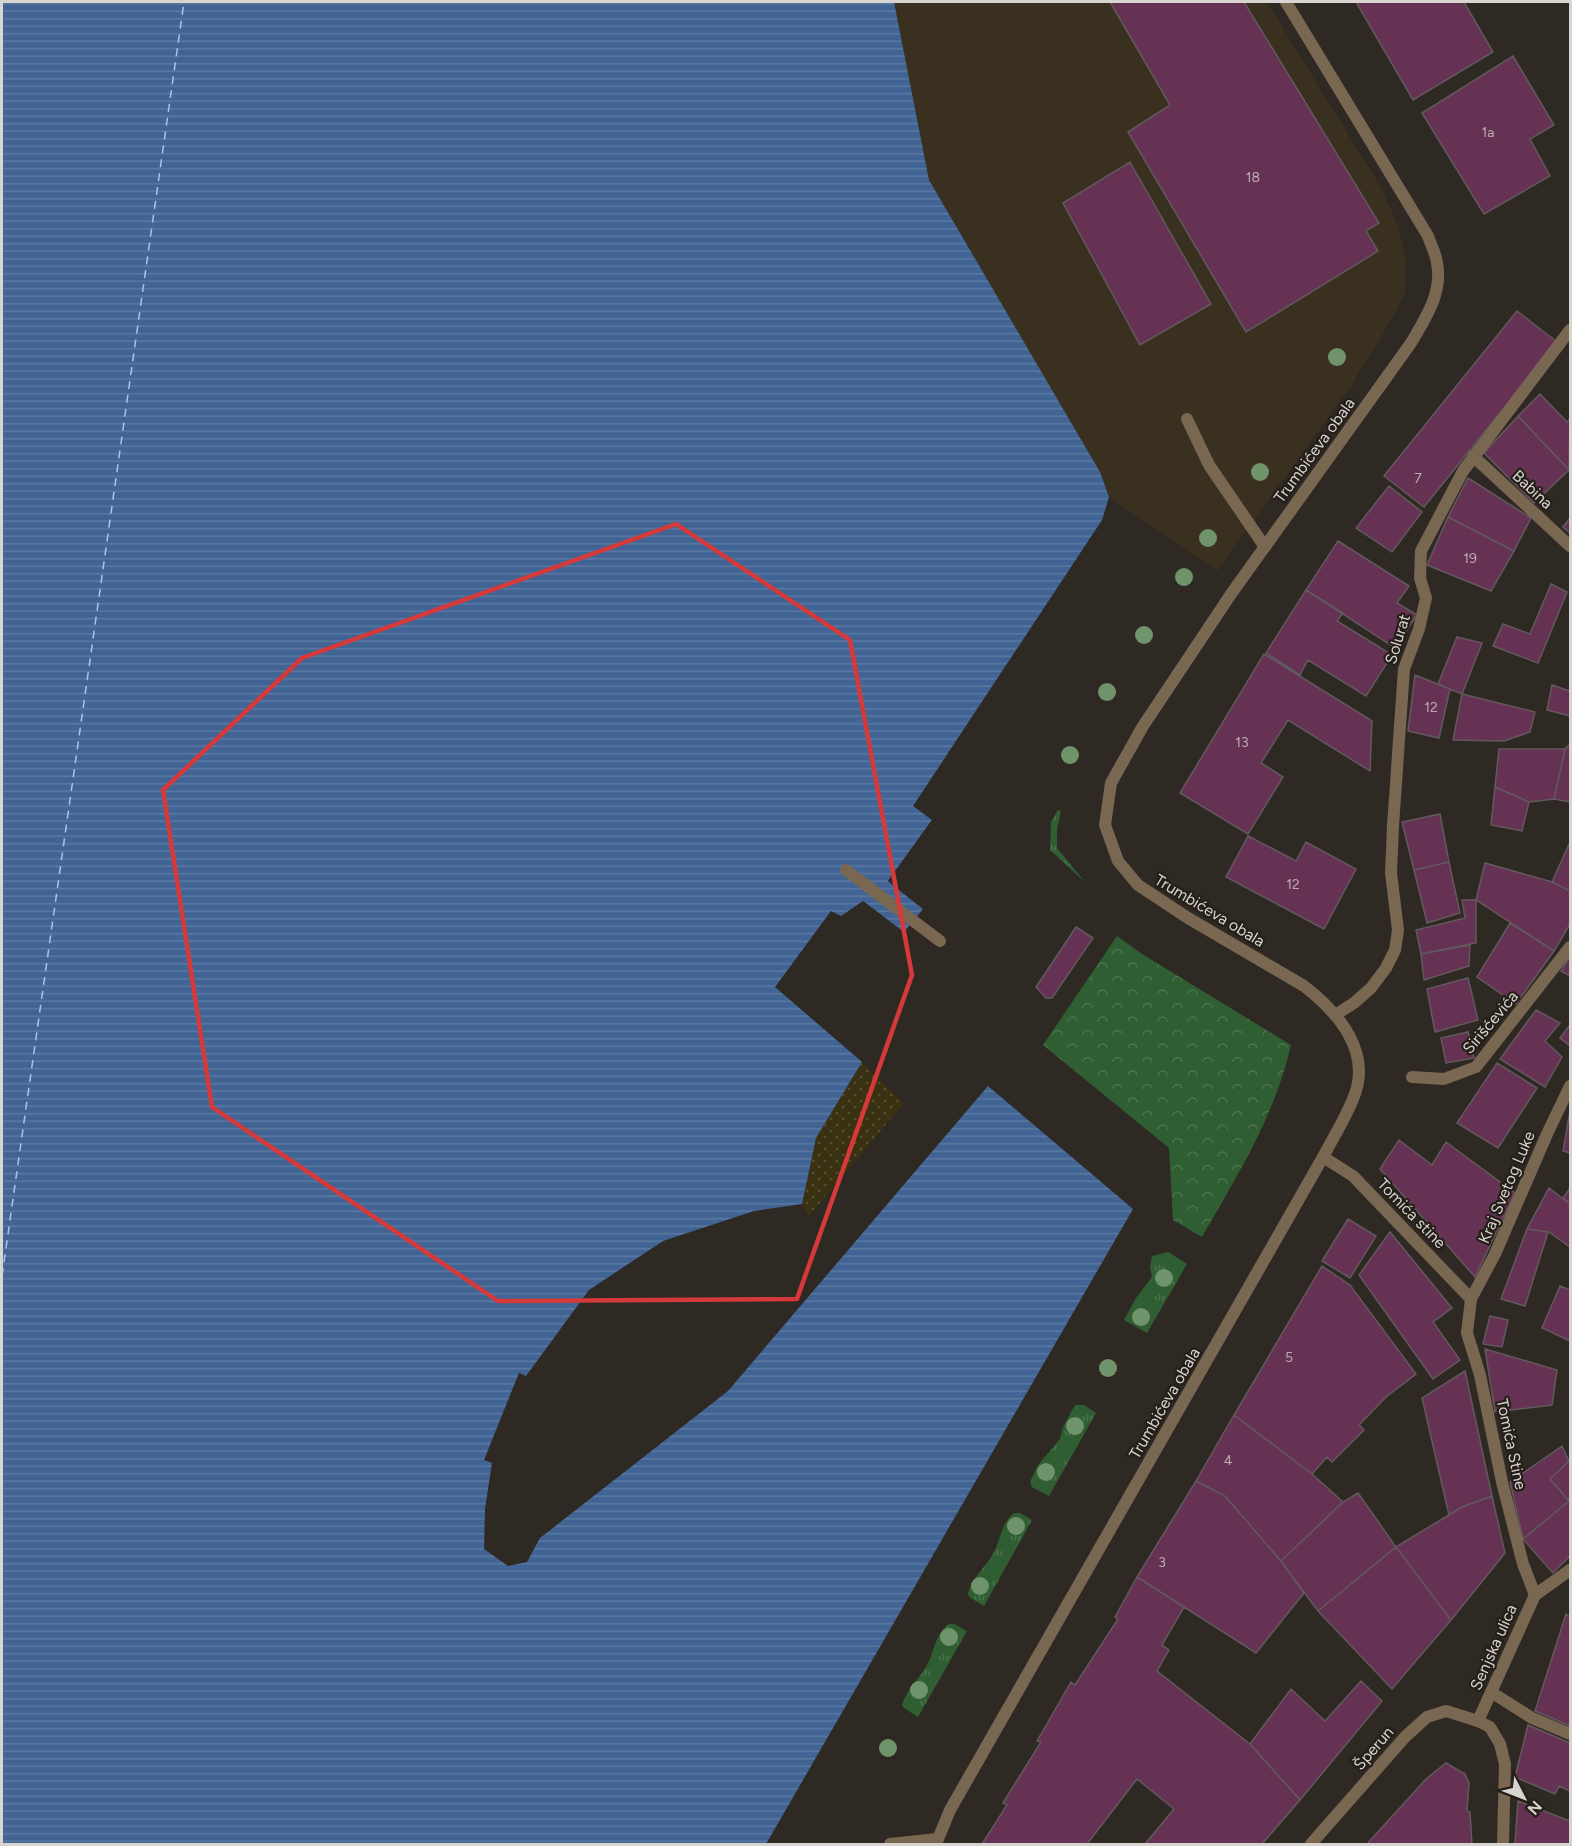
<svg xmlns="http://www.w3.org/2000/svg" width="1572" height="1846" font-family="Figtree,sans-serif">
	<defs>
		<pattern id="grass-tufts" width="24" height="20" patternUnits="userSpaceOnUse" patternTransform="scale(1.5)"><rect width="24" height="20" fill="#2f5e32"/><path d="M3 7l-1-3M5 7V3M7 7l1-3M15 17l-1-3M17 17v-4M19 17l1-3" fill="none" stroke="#4c744f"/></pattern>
		<pattern id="sand-dots" width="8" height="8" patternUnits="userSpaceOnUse" patternTransform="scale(1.5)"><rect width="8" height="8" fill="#393111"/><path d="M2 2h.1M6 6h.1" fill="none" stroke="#554e33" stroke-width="1.8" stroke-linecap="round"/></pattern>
		<pattern id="park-crowns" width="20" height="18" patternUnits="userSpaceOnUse" patternTransform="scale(1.5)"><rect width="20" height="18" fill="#2f5e32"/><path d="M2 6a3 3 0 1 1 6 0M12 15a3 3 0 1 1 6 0" fill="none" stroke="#4c744f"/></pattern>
		<pattern id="water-rules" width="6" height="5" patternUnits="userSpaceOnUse" patternTransform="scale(1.5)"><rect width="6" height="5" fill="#416494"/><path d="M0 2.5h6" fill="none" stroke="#5c79a2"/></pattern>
	</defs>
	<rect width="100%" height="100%" fill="#2f2923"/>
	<path fill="#3a3020" d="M894,2h373l116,189 14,33 9,33 -1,36 -16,31 -38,62 -134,185 -108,-74 -9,-25 -171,-292z"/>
	<path fill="url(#grass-tufts)" d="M1058,810l3,1 -4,19v18l28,34 -35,-32 1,-28z
		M1168,1252l19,12 -40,69 -23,-13 12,-22 16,-21 -2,-10 2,-11z
		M1075,1405h9l12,8 -47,83 -17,-9 -2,-5 8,-17 22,-26 3,-12z
		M1014,1513h6l12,7 -48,86 -15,-9 -1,-4c5,-18 20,-27 27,-43 6,-13 7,-28 19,-37z
		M949,1624h5l13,7 -49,86 -14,-9 -2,-3c6,-19 20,-28 27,-44 6,-13 7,-28 20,-37z"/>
	<path fill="url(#sand-dots)" d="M862,1062l42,41 -95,113 -7,-12 14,-66z"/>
	<path fill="url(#park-crowns)" d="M1117,936l25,18 149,91c-17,73 -53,129 -89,192l-29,-17 -4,-72 -126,-103z"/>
	<path fill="url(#water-rules)" d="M2,2h892l35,178 171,292 9,25 -7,23 -189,286 19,14 -44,61 35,28 -19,23 -41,-31 -22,15 -10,-5 -56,76 87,75 -46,76 -14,66 -48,7 -91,30 -74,49 -63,86 -7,-3 -35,87 8,3 -7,46 -1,40 24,17 19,-4 13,-24 188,-147 260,-305 145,123 -367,635h-764z"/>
	<path fill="#2f2923" d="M932,820l3,1 -43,59 28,23 -2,2 -30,-24z"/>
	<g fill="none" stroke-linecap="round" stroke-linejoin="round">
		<path stroke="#a6c5f1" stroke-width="1.5" stroke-dasharray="8 6" stroke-linecap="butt" d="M2,1276l182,-1274"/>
	</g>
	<path fill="#663254" stroke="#62595e" stroke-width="1.5" d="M1110,2h134l135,221 -13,8 12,20 -132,81 -118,-200 42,-27z
		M1356,2h108l29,50 -80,48z
		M1513,56l41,69 -24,14 20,37 -66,38 -62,-101z
		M1130,162l81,142 -71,41 -77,-142z
		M1517,311l40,31 -133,165 -40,-31z
		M1540,394l27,28 3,-3 -1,51 -51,-54z
		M1518,416l51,54 -35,33 -50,-50z
		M1468,478l63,40 -17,33 -66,-34z
		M1389,486l33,26 -30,40 -36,-24z
		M1448,517l66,34 -23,40 -64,-26z
		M1570,518v15l-7,-6z
		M1338,541l71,45 -12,17 20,12 -22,33 -89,-58z
		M1551,584l16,8 -29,71 -45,-17 10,-22 27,10z
		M1306,590l37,23 -6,8 55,34 -26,41 -58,-36 -8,15 -34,-22z
		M1457,637l25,6 -20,51 -24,-10z
		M1264,654l108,67 -2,50 -82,-51 -27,43 22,14 -35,57 -68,-41z
		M1415,675l35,14 -11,49 -31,-7z
		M1552,685l18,6v25l-23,-6z
		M1462,694l73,18 -5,20 -26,9 -51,-1z
		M1570,744v58l-16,-3 11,-50z
		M1499,749h66l-11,50 -25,3 -34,-15z
		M1495,787l34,15 -7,29 -31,-6z
		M1440,814l9,48 -35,8 -12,-48z
		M1248,836l48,25 10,-19 50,27 -32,60 -98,-52z
		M1570,842v49l-18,-9z
		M1449,862l11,51 -33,10 -13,-53z
		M1485,863l67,19 18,9v33l-16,27 -78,-51z
		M1462,900h14v43l-55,11 -5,-24 49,-12z
		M1510,923l44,28 -38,53 -39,-27z
		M1076,927l17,11 -41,60h-6l-10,-11z
		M1470,945l-1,21 -45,14 -3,-26z
		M1570,956v20l-9,-5z
		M1468,978l10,42 -43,12 -8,-43z
		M1536,1010l24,13 -15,18 17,16 -17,30 -45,-28z
		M1570,1025v21l-10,-8z
		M1468,1032l6,26 -28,5 -5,-25z
		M1497,1063l40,25 -39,60 -41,-25z
		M1570,1111v42l-7,-2z
		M1399,1140l33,25 14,-23 69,51 -40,84 -95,-108z
		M1549,1188l21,16v43l-21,-15 -22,-3z
		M1570,1188v16l-7,-6z
		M1348,1219l28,17 -26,42 -28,-17z
		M1527,1229l21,3 -23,74 -24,-7z
		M1390,1232l62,76 -19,14 27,38 -27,19 -74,-104z
		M1322,1266l28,19 66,89 -30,23 -27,28 5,5 -32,32 -5,-5 -15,17 -78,-59z
		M1560,1286l10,4v51l-28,-13z
		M1490,1316l18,4 -6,27 -19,-3z
		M1485,1349l72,21 -5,35 -57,7z
		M1465,1371l27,125 -30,11 -13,8 -27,-117z
		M1234,1415l78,59 31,28 -62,59 -56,-65 -29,-15z
		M1562,1446l7,15 -19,18 19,22 -46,38 -13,-57z
		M1569,1461l1,1v94l-17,17 -30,-34 46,-38 -19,-22z
		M1196,1481l29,15 56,65 23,32 -48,60 -119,-76z
		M1358,1493l38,54 -78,64 -37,-50 62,-59z
		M1492,1496l13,57 -54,67 -55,-73 66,-40z
		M1396,1547l55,73 -59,69 -74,-78z
		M1137,1577l47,30 -22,38 7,5 -12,21 93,73 50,56 -38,44h-117l29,-35 -37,-30 -50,65h-105l25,-39 -4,-2 38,-61 -4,-1 34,-59 4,3 43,-66 -3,-2z
		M1566,1614l4,3v109l-35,-15z
		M1361,1681l21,20 -82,99 -50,-56 41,-55 34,32z
		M1528,1725l42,18v48l-11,-5 -4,8 -40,-17z
		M1446,1763l19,11 4,9 -2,28 3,1 2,32h-105l59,-65z
		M1518,1801l52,20v23h-55z"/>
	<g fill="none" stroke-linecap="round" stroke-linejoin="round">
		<path stroke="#796752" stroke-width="12" d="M1187,419l22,46 56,82
			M846,870l94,71
			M1323,1157l30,19 118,123
			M890,1844l47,-5"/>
		<path stroke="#796752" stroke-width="12" d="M1473,456l97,90
			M1335,1015l19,-12 17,-15 15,-20 9,-18 3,-20 -7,-57 2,-47 11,-157 15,-40 7,-31 -6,-20 1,-27 42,-80 107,-141
			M1412,1077l32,2 32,-12 94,-120
			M1535,1595l-12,-31 -21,-82 -22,-107 -13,-42 4,-34 24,-45 52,-120 23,-48
			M1491,1692l41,26 38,16
			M1478,1721l57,-126 35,-25"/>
		<path stroke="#796752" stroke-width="12" d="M936,1844l14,-34 373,-653c10,-19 22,-38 30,-58 20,-46 -14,-86 -49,-113l-116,-68 -50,-33 -20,-24 -13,-36 6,-42 32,-57 88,-132 180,-251c14,-24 32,-50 26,-80 -1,-9 -6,-18 -9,-27l-142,-234
			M1311,1844l94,-107 22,-20 19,-6 32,10 12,6 10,17 5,20 -2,80"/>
	</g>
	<g fill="#6f936a">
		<circle cx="1337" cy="357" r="9"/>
		<circle cx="1260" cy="472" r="9"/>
		<circle cx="1208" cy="538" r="9"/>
		<circle cx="1184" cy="577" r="9"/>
		<circle cx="1144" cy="635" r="9"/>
		<circle cx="1107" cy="692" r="9"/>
		<circle cx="1070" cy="755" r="9"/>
		<circle cx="1164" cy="1278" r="9"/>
		<circle cx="1141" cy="1317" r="9"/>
		<circle cx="1108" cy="1368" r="9"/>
		<circle cx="1075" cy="1426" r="9"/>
		<circle cx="1046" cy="1472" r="9"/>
		<circle cx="1016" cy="1526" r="9"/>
		<circle cx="980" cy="1586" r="9"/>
		<circle cx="949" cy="1637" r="9"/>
		<circle cx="919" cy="1690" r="9"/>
		<circle cx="888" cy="1748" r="9"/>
	</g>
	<path fill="none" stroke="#d63939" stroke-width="4.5" stroke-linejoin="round" d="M676,524l174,116 62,335 -115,324 -299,2 -286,-194 -49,-317 139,-132z"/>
	<g text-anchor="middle" stroke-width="4.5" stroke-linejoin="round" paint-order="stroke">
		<g font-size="14" fill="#bcacb1">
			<text x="1488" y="137">1a</text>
			<text x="1253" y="182">18</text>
			<text x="1418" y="483">7</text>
			<text x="1470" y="563">19</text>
			<text x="1431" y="712">12</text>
			<text x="1242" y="747">13</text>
			<text x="1293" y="889">12</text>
			<text x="1289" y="1362">5</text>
			<text x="1228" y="1465">4</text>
			<text x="1162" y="1567">3</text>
		</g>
		<g font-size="16" fill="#d8d4d0" stroke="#251f19">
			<text transform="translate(1314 450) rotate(-54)" y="6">Trumbićeva obala</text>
			<text transform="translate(1533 489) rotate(43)" y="6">Babina</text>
			<text transform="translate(1397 639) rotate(-73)" y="6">Solurat</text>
			<text transform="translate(1210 910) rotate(31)" y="6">Trumbićeva obala</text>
			<text transform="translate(1490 1022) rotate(-50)" y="6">Sirišćevića</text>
			<text transform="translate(1506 1187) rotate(-67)" y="6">Kraj Svetog Luke</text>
			<text transform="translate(1412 1213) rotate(46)" y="6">Tomića stine</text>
			<text transform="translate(1164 1403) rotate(-60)" y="6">Trumbićeva obala</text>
			<text transform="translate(1512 1444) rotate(78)" y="6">Tomića Stine</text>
			<text transform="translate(1493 1647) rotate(-66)" y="6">Senjska ulica</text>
			<text transform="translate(1373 1748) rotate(-49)" y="6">Šperun</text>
		</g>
	</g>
	<rect width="1572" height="1846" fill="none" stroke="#d8d4d0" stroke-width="6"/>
	<g transform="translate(1524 1798) rotate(132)" stroke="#251f19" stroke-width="4.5" paint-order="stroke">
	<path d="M0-4.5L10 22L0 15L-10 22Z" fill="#d8d4d0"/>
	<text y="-9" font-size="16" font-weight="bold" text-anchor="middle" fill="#d8d4d0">N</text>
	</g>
</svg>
